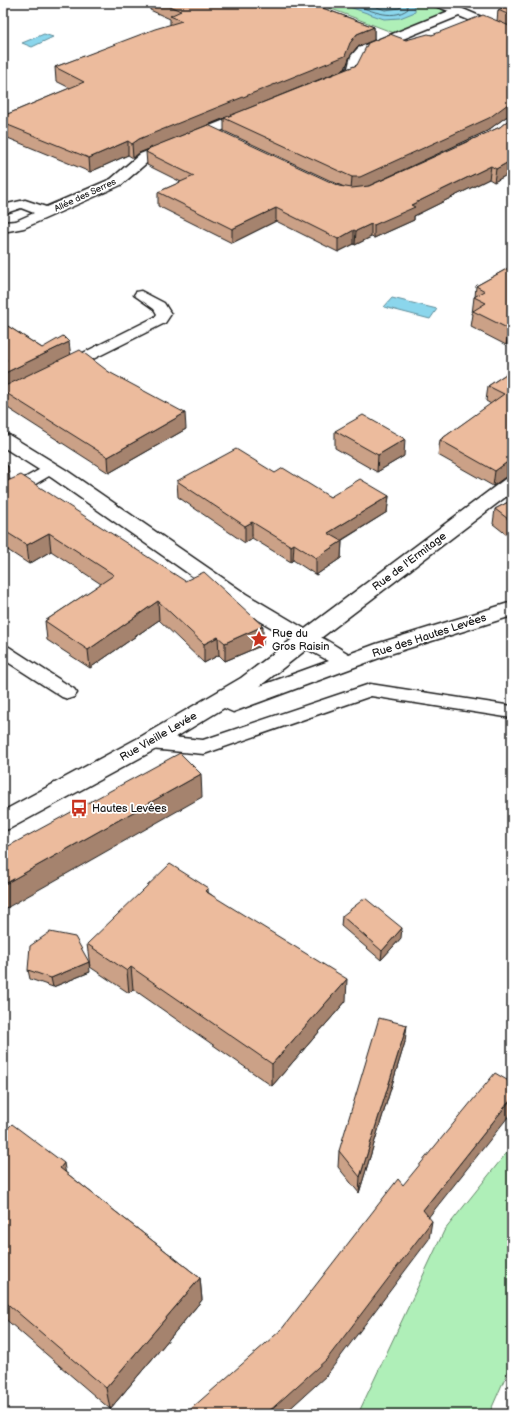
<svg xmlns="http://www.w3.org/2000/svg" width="515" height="1417" font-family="'Balsamiq Sans',sans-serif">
	<rect width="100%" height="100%" fill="#fff"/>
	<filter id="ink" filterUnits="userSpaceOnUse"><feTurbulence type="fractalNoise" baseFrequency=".025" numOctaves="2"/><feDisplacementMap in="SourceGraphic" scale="8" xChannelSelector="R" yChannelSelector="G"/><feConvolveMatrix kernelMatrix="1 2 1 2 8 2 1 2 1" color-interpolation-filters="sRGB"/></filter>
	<g filter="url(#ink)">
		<path fill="#afefb8" stroke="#66866a" d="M316,3h113l16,7 1,4 -52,19z
			M512,1146v216l-23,52h-131l86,-183z"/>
		<path fill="#8bd6ec" stroke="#5f8c99" d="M338,3h68l9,3v6l-15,6 -16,1z
			M44,34l9,3 -21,10 -10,-4z
			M392,298l45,11 -7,10 -46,-12z"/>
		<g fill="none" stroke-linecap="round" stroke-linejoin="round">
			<path stroke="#48666f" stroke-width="1" d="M350,3c18,6 41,19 58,6l-2,-6
				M366,3l19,7 15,-2 1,-5"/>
			<g stroke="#1c1c1c" stroke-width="3">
				<path id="lane" d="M141,291l23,12 7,11 -6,9 -94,47 -5,1 -5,-1 -2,-3 2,-3 94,-47 2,-3 -3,-5 -20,-14 2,-3z
					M51,464l5,2 3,3 -3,3 -48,28 -5,2v-12l43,-24z
					M3,645l6,2 65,42 3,4 -3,4 -6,2 -6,-2 -59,-38z
					M370,684l142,22v12l-141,-22 -167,58 -54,-5 -7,-2 -2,-5 2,-5 7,-2 53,5z"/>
			</g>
			<g stroke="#1c1c1c" stroke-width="3">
				<path id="street" d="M433,3h16l63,27v8l-53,-22 -93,38c-4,4 -3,9 -5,15 -4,9 -24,17 -34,15l-2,-3 2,-3 21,-10 3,-12 7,-8 91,-37 -14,-5z
					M252,109l5,1 2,3 -2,3 -107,44 -29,25 -97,43 -21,4v-10l13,-1 18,-8 -13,-5 -18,6v-9l22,-5 21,7 65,-28 29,-25z
					M3,434l6,1 57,35 180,124 59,35 200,-150 7,-2v15l-199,152 -7,2 -7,-2 -67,-40 -180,-126 -49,-31z"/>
			</g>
			<g stroke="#1c1c1c" stroke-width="3">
				<path id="secondary" d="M512,602v14l-122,38 -149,55 -8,3 -9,-4 -66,40 -147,80 -8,3v-20l139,-75 99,-58 58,-44c16,-5 35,12 50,20l27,-10zM307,649l22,12 -69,25z"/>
			</g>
			<use href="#lane" fill="#fff" fill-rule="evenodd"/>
			<use href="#street" fill="#fff" fill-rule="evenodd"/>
			<use href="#secondary" fill="#fff" fill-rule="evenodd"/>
		</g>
		<path fill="#cba187" stroke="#1c1c1c" d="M150,3h159l65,24v13l-17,7 -7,9 -5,13 -206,84 -6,5 -5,-3 -38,17 -87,-36v-20l67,-28 -14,-7 -1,-14 115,-42v-6l-20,-9z
			M512,4v112l-6,1 -19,14 -121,56 3,-1 131,-59 12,-10v55l-18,10 -5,-3 -75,37v4l-40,18 -3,-1 -16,8 -1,-1 -16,8 -62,-31 -44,22 -74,-37v-14l23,-10 -34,-17 -1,-13 198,35 -120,-56v-13l133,-53 49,-25 26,-5 65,-14 1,-11z
			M512,266v76l-6,3 -35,-18 2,-13h-1l2,-17h1l1,-11z
			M3,323l39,25 29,7 38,17 77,57 -77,44 -106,-68z
			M512,370l-8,108 -11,8 -55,-31 2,-15 51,-36 -5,-3 2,-15z
			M335,431l69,25 -27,16 -42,-24z
			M3,463l5,3 2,14 253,165 -38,16 -6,-6 -15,8 -45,-43 -69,48 -43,-28 -2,-19 56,-37 -50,-33 -22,13 -26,-17z
			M275,473l55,24 59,-1 -2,16 -46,29h1l-1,17 -25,17 -23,-15 -2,2 -39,-24 -7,5 -67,-46 -1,-16z
			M512,481v16l-2,-1z
			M512,500v39l-19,-15 2,-15z
			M209,893l137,108 -74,85 -139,-97 -4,4 -39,-26 -3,-23z
			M342,916l59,22 -20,22 -40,-34z
			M28,970l62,2 -37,15 -23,-8z
			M405,1042l-46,151 -21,-26 1,-16z
			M3,1133l62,39 135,106 2,22 -92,109 -107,-92z"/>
		<path fill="#a5836e" stroke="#1c1c1c" d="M374,27v13l-17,7 -7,9 -5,13 -206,84 -6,5 -1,-14 7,-5 211,-96 7,-9z
			M508,104h4v12l-6,1 -19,14 -127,59h-9l1,-13z
			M128,141v14l-38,17 -1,-14z
			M512,160v12l-18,10 2,-13z
			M491,166l-2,13 -75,37v4l-40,18v-13l37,-20z
			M276,208v13l-44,22v-14z
			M371,224v13l-16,8 1,-14z
			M354,230v14l-16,8v-13z
			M512,327v15l-6,3 3,-16z
			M69,342l2,15 -68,34v-17z
			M185,413l1,16 -77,44 -1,-16z
			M405,439l-1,17 -27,16 1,-17z
			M512,461v15l-8,2 -11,8 2,-15 11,-8z
			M8,466l2,18 -7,5v-20z
			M389,496l-2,16 -60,37 1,-16z
			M252,522v16l-7,5v-17z
			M49,533l2,18 -22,13 -2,-19z
			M342,541l-1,17 -25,17v-17z
			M294,544l-1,16 -2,2v-16z
			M158,601l1,19 -69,48 -2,-18z
			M263,626v19l-38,16v-18z
			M218,637l1,18 -15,8v-19z
			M201,774l1,23 -199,113v-25z
			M208,888l1,23 -4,-20z
			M402,928l-1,10 -20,22 1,-9z
			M89,962l1,10 -37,15 -2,-9z
			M131,967l2,22 -4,4 -2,-22z
			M347,979l-1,22 -74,85v-22z
			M407,1025l-2,17 -46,151 1,-16z
			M512,1098v14l-92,116 3,-18z
			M64,1163l4,24 -8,-19z
			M432,1221l-3,18 -103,137 -42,38h-18z
			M200,1278l2,22 -92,109 -4,-21z"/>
		<path fill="#ecbb9d" stroke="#1c1c1c" d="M162,3h147l65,24 -17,7 -7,9 -5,13 -206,83 -7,5 -4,-3 -39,17 -86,-35v-7l81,-34 -29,-15 100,-38 27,-8 -12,-5 11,-5z
			M512,4v12l-14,-6z
			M483,15l29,12v77h-4l-19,14 -129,59h-8l-128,-59 133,-53 11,-22 22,-9 16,6 22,-6 4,1z
			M512,117v43l-16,9 -5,-3 -80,39 4,2 -41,18 -3,-1 -15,7 -2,-1 -16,9 -62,-31 -44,21 -74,-37 36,-16 -48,-24 4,-4 58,-23 131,61 13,2 17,-2 131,-59z
			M512,266v61l-3,2 -36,-18 13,-8 -12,-6 11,-6 -9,-5z
			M3,323l39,25 21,-12 6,6 -66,32v-12l4,-2 -4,-2z
			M80,350l29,22 76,41 -77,44 -105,-66v-4z
			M512,370v91l-6,2 -11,8 -55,-31 64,-46 -16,-8z
			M363,415l42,24 -27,16 -43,-24z
			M236,449l39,24 8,-5 47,29 30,-18 29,17 -61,37 14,8 -26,17 -22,-14 -3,2 -39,-24 -7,4 -68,-45z
			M3,463l5,3 -5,3z
			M21,475l164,106 19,-9 59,54 -38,17 -7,-6 -14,7 -46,-43 -70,49 -43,-29 69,-46 -65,-42 -22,12 -24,-15v-47z
			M512,500v22l-17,-13z
			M180,753l21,21 -198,111v-36z
			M170,864l38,24 -3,3 142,88 -75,85 -141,-97 -4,4 -40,-27z
			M365,898l37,30 -20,23 -40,-35z
			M50,932l25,5 14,25 -38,16 -23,-8 2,-24z
			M379,1018l28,7 -47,152 -21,-26z
			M495,1073l17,10v15l-89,112 9,11 -105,138 -61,55h-81l96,-84 117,-151 5,6z
			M12,1124l52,39 -4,5 140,110 -94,110 -103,-88v-167z"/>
	</g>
	<defs>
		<g id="sight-bare" transform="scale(1.38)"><path d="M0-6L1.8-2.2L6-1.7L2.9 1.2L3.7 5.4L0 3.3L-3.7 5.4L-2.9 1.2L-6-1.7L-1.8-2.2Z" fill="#c8321e" stroke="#fff" stroke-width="2.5" paint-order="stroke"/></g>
		<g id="bus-bare" transform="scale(1.38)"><path d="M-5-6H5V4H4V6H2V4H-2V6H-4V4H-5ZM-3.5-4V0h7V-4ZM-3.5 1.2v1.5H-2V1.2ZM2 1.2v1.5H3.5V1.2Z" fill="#c8321e" stroke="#fff" stroke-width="2.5" paint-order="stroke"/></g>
	</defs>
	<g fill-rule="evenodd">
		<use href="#sight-bare" x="259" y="639"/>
		<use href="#bus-bare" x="79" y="808"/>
	</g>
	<g text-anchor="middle" stroke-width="3.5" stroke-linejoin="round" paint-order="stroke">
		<g font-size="9" fill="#1c1c1c" stroke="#fff">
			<text transform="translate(85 195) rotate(-25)" y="3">Allée des Serres</text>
		</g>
		<g font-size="11" fill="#1c1c1c" stroke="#fff">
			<text transform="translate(409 561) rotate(-37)" y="4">Rue de l'Ermitage</text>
			<text transform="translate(429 635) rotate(-18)" y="4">Rue des Hautes Levées</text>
			<text transform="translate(158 736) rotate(-30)" y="4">Rue Vieille Levée</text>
		</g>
		<g font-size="11" fill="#1c1c1c" stroke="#fff" text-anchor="start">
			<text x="272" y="637">Rue du<tspan x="272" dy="13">Gros Raisin</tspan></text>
			<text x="92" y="812">Hautes Levées</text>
		</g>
	</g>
	<rect width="515" height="1417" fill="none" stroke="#fff" stroke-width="16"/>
	<rect x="8" y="8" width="499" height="1401" fill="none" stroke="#1c1c1c" stroke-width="1.5" filter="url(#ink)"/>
</svg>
